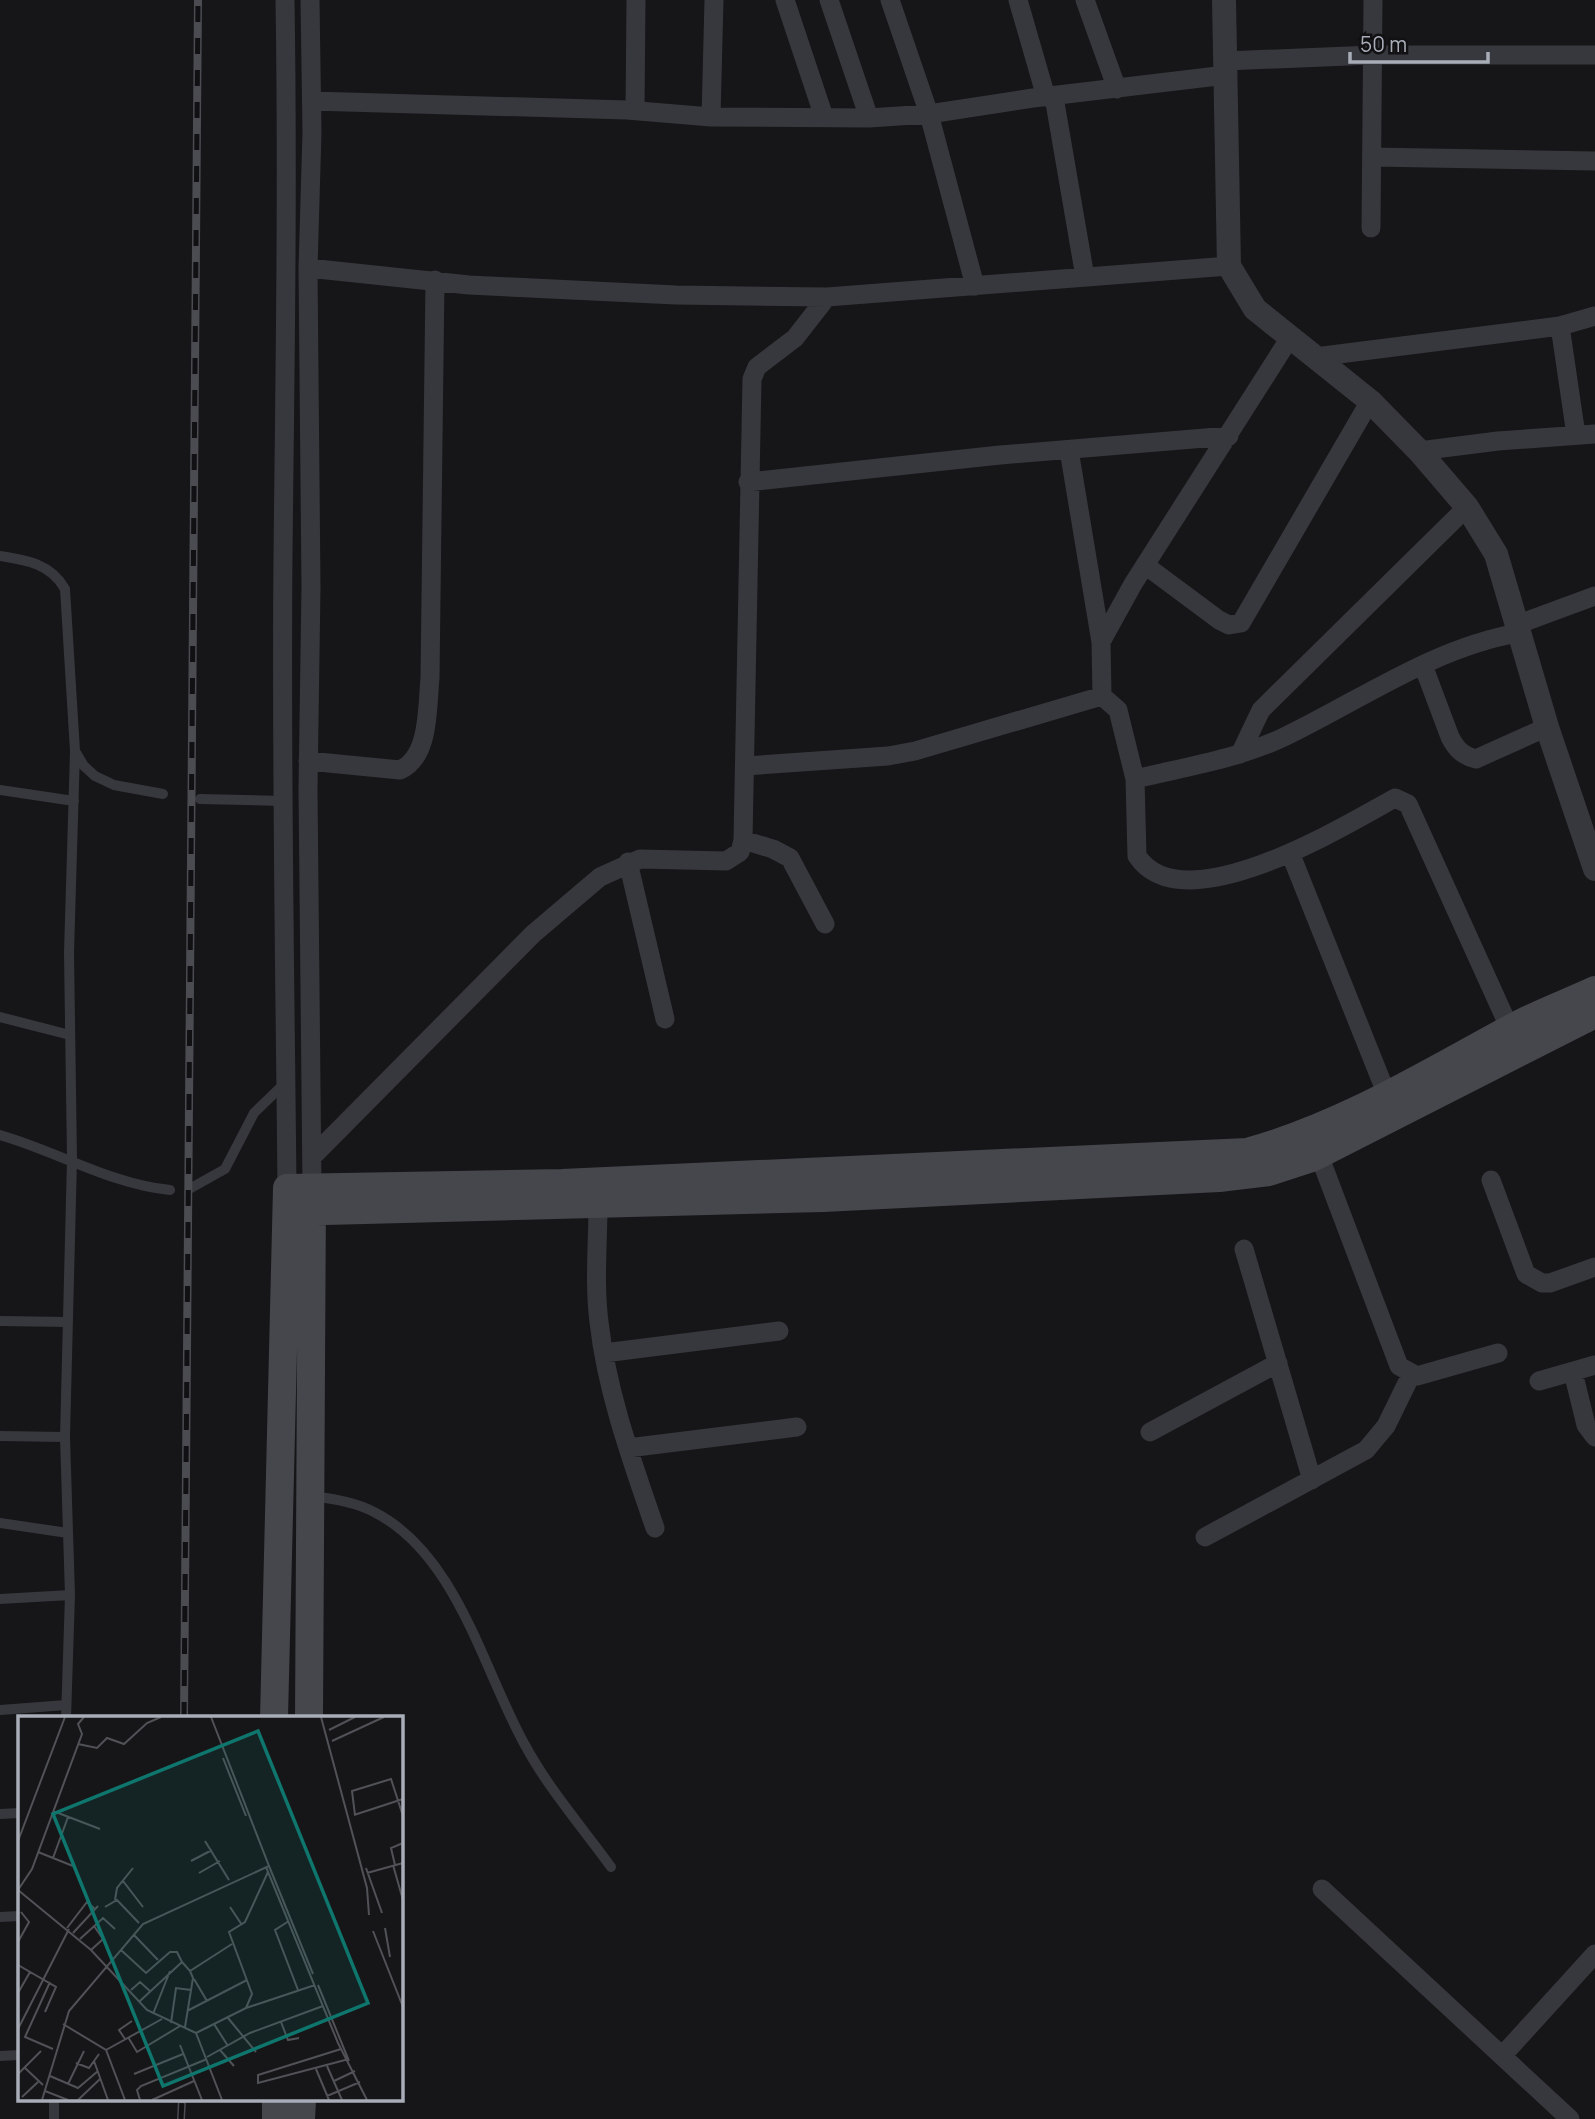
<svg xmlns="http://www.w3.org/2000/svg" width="1595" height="2119" font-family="Manrope,sans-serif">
	<rect width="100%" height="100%" fill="#161618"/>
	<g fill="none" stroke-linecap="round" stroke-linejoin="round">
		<path stroke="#37383d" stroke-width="10" d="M0,556c27,4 51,8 65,33l10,162 9,15 11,10 19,9 49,9
			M0,790l74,11
			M200,799l83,2
			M0,1017l70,18
			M0,1135c56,16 113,50 170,55
			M191,1188l34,-19 29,-56 31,-30
			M0,1321l68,1
			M0,1436l65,1
			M313,1496c20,3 43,6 61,16 83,42 109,158 151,233 23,43 57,82 86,122
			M0,1523l68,10
			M0,1599l70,-4
			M0,1710l66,-5
			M66,1718l4,-123 -5,-158 7,-278 -3,-206 6,-202
			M0,1814l19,-1
			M0,1917l19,-1
			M0,2056l19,-1
			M54,2119v-19"/>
		<path stroke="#37383d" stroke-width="19" d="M285,0c3,185 0,370 -2,555 -2,211 2,422 4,633
			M310,0l2,132 -4,136 3,319 -3,202 4,399
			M785,0l39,117
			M829,0l40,118
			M890,0l39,114 46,172
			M1018,0l28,97
			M1085,0l32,89
			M1225,61l148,-6h222
			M1054,97l31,180
			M312,101l315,9 84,7 158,1 60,-4 104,-16 193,-23
			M635,110l1,-110
			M711,117l3,-117
			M1373,157l222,4
			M1371,228l2,-228
			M308,268l161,17 207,10 151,2 402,-31
			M1560,326l16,109
			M1315,357l245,-31 35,-10
			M1069,450l32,192
			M1419,451l79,-10 97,-7
			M748,482l252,-27 229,-19
			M1145,565l74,55 10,5 12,-2 129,-222
			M1516,625l79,-29
			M1423,665l27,72c6,12 13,19 26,22l71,-32
			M1102,696l-1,-54 32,-58 158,-248
			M1240,754l21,-44 206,-203
			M308,761l92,9c30,-13 27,-63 30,-92l5,-398
			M745,766l143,-10 27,-5 187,-55 16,14 17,69c50,-12 103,-20 149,-42 77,-37 149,-89 234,-104
			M1135,779l2,77c46,69 207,-30 258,-58l13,6 102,225
			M743,840l30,9 17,9 35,66
			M1291,855l96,240
			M628,862l37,157
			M1319,1155l80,211 18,10 81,-23
			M312,1157l221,-223 67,-57 40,-18 86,2 14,-9 3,-12 9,-461 5,-12 38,-29 32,-41
			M1491,1180l35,94 16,9h8l45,-16
			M598,1204c0,39 -4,79 1,118 8,71 33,139 56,206
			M1244,1249l68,231
			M604,1353l175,-22
			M1573,1372l13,53 9,12
			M1539,1381l56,-16
			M1150,1432l128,-69
			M628,1448l169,-21
			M1205,1537l161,-87 20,-24 25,-51
			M1322,1889l248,230
			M1502,2056l93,-102"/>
		<path stroke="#37383d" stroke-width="24" d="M1224,0l5,266 26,43 115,92 49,50 48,56 29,47 51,173 48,142"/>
		<path stroke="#45474d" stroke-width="28" d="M287,1212l536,-14 396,-20 50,-6 43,-14 283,-144
			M274,1718l13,-530 275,-5 685,-31c96,-26 182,-80 270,-127 25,-13 52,-23 78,-35
			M309,1718l3,-524
			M276,2100v19
			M301,2119l1,-19"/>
		<g stroke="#4a4c52" stroke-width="8">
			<path id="rail" d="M184,1718l14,-1718
				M181,2119l1,-19"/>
		</g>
		<use href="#rail" stroke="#111113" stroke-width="5" stroke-dasharray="16" stroke-linecap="butt"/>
	</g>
	<g transform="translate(18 1716)">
		<rect width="385" height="385" fill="#161618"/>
		<path fill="none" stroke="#505258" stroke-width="2" d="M303,1l46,171 2,27M311,14l26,-13M314,25l52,-24M60,28l19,4 10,-10 17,6 23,-21 14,-6M205,42l23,58M35,95l47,18M336,99l49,-16M337,99l-3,-24 39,-12 12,37M0,125l47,-124M187,125l24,39M20,136l35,14M35,142l15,-41M173,145l21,-11M375,149l10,35M377,149l-4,-17 12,-5M251,150l44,108M248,151l72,176 29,57M348,152l16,45M181,157l21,-12M349,157l36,-10M105,165l20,26M0,174l73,60 56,60 49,23 26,67M0,174l14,-21 50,-135 -4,-10 6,-7M97,184l2,-12 16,-20M87,191l12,-7 22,23M212,191l12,18M271,205l-14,9 23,60M49,212l20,-26 8,7M367,212l5,29M355,215l30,76M55,217l25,-27M116,219l24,25M62,223l23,-21 12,11M0,226l11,-20 -8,-10M73,234l12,-11 -9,-13M103,234l25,23 24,-21h7l5,10M0,249l38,22 -11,25M176,263l13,22M32,266l-25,55 28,12M300,269l31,76M113,274l9,-8 11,10M0,277l12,-21M122,285l42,-39 8,9 42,-27M228,292l6,-14 -23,-62 16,-10 23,-50M169,295l60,-31M135,298l17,-43M210,302l28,34M263,306l7,18 11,-2M153,307l5,-35 15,2M45,308l43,26 19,50M196,308l14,22M167,311l8,-49 -3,-7M0,313l51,-100M178,317l50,-25 69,-23M110,321l9,15 43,-26M107,323l-6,-9 13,-9M162,329l22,55M323,333l-83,26v8l91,-24M88,334l56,-31M202,334l14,16M189,341l43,-24 73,-27M76,345l14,39M58,347l13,5 10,-14M309,350l15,34M6,351l19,18M298,353l13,31M0,358l23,-23M116,358l49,-20M32,360l28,12 20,-17M316,365l21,-10M50,368l16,-33M27,375l23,9M309,380l33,-14M4,381l16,-15M24,384l27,-89 74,-87 126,-58 -58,-149M60,384l22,-21M122,384l-3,-10 4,-4 66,-27M134,384l42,-19"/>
		<path fill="#0f766e" fill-opacity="0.15" stroke="#0f766e" stroke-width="3.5" d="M240,15l110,272 -205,83 -110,-272z"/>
		<rect width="385" height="385" fill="none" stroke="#a8adb8" stroke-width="3.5"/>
	</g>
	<path d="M1350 52v10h138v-10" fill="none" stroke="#a8adb8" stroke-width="3.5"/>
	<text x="1360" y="52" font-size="21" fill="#a8adb8" stroke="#111113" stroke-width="5" paint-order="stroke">50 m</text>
</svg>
